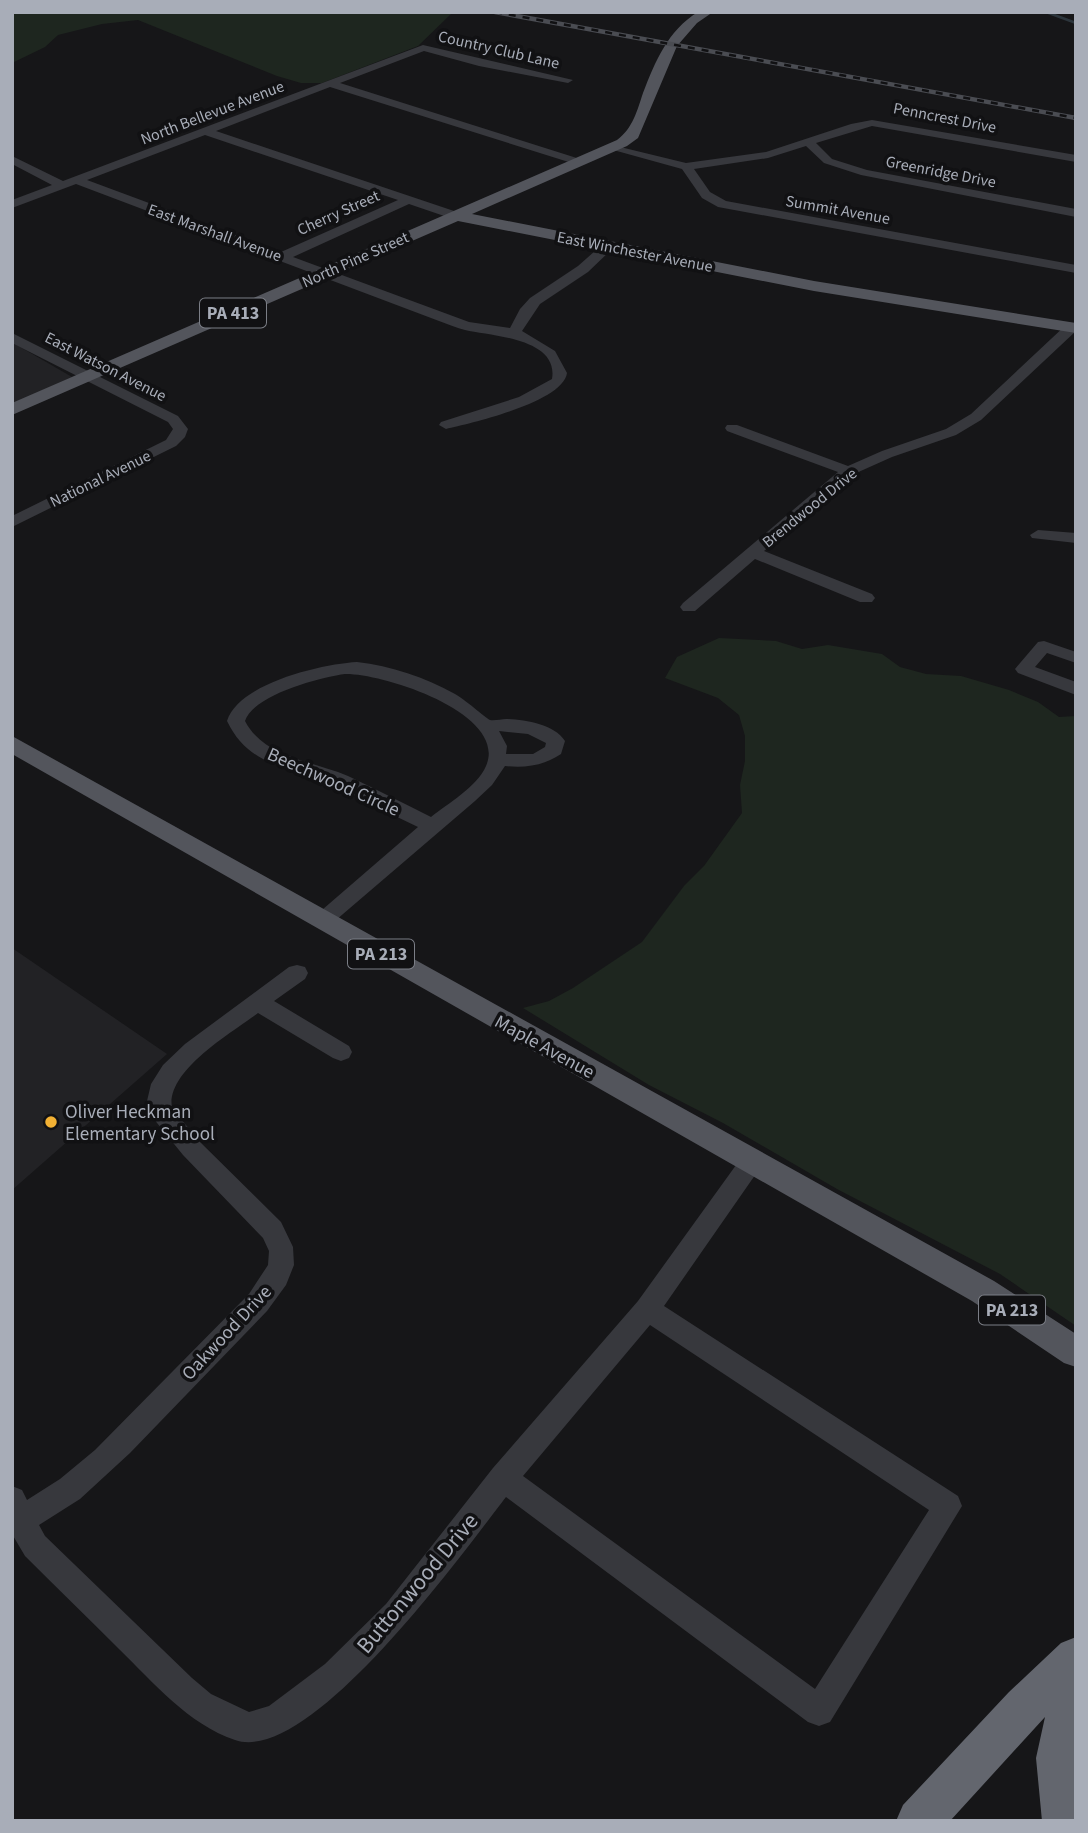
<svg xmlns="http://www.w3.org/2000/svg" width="1088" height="1833" font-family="'Source Sans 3',sans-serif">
	<rect width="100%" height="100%" fill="#161618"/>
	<path fill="#222225" d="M15,344l57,33 -60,27v-58z
		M12,948l155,106 -155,136z"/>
	<path fill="#1e261f" d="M12,12h438l2,1 -34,33 -96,37h-21l-24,-7 -139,-56 -36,4 -44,11 -13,12 -33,16z
		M719,638l57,3 26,8 26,-4 54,9 18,13 26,7 35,2 48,14 29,12 21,15 17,-1v610l-76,-52 -163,-85 -114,-66 -74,-38 -126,-77 26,-7 24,-13 69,-46 42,-56 20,-20 38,-53 -2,-28 5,-24v-25l-6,-21 -21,-17 -53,-20 12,-21z"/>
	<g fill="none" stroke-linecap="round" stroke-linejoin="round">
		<path stroke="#2c353c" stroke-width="2.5" d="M1046,12l30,11"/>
		<path fill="#37383d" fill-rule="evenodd" d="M423,45l150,35 -5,3 -89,-17 -55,-15 -84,32 243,77v4h-8l-245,-77 -114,44 241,81 2,3 -6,4 -44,-15 -116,53 176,65 41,6 10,-19 10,-11 48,-32 26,-23h8v6l-24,23 -48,32 -18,27 33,20 12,22c-4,29 -95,50 -121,56l-7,-4 2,-3 78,-25 33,-18c7,-41 -61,-43 -87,-49 -8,-2 -17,-6 -26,-9l-363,-137 -64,24v-8l40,-15 -40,-21v-8l51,25zM205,135l193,65 -117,52 -194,-72z
			M872,120l204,35v7l-204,-36 -56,17 16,16 35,11 209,39v8l-215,-42 -37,-12 -18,-17 -38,12 -74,11 16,23 16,9 350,64v8l-358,-66 -16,-9 -20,-29 -76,-21 6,-3 74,18 80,-11 85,-28z
			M1067,324h9v7l-95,89 -25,15 -64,22 -38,17 -90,77 108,43 3,4 -3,4h-12l-105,-43 -60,52h-12l-3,-4 3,-4 155,-131 -111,-41 -2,-3 2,-3h10l111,41 34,-15 64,-22 25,-15z
			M12,333l166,83 10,13 -3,8 -9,9 -164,81v-11l154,-76 7,-11 -5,-7 -156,-79z
			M1038,530l38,3v10l-44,-5 -2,-3z
			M1044,641l32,11v11l-29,-10 -12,14 41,15v13l-58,-22 -3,-4 23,-27z
			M357,662c34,4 68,15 98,32 8,4 31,24 35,26 4,1 12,-1 16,-1 19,1 48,5 59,22l-4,13c-18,12 -36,14 -56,12l-13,19 -17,16 -146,125 -7,3 -7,-3 -4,-5 4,-5 103,-89c-28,-13 -55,-28 -83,-41 -43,-20 -85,-17 -108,-65 12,-38 95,-57 130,-59zM345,674c37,-1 164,39 141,92 -9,21 -39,38 -55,51 -28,-14 -55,-28 -83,-41 -35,-15 -84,-18 -103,-55 8,-26 76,-44 100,-47zM499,731l29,3 18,9 -1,4 -12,7h-27l1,-8z
			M297,965l8,2 3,6 -3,6 -31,22 75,45 3,6 -3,6 -8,3 -8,-3 -75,-45c-25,19 -93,58 -86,95l27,33 82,81 12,25 1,18 -8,20 -19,26 -137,142 -50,46 -41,26 6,11 147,142 19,16 38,18 20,-6 56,-42 61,-60 107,-136 145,-167 106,-147 8,-3 8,3 4,7 -4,7 -96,138 294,190 4,10 -132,216 -11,4 -11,-4 -302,-225c-42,54 -196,269 -271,243 -47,-16 -81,-57 -116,-91 -31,-31 -63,-62 -94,-93l-13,-22v-48l10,4 5,10 33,-21 35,-29 154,-156 19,-29 1,-14 -6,-13 -80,-83 -30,-37 -6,-17 4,-17 12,-19 22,-21 104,-77zM650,1325l279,185 -114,179 -292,-213z"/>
		<path fill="#53555c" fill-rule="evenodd" d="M698,12h15l-16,11 -20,23 -39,92 -11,8 -155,68 342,67 262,42v10l-262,-42 -356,-70 -446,194v-12l605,-263c16,-12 20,-29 26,-47 12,-31 25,-63 55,-81z
			M12,736l982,545 82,53v33l-12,-4 -92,-62 -960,-547z"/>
		<path fill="#63666e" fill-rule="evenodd" d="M1076,1637v184h-34l-6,-63 9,-41 -95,104h-54l7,-16 106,-113 52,-49z"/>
		<g stroke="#4a4c52" stroke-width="4.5">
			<path id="rail" d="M495,12l581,106"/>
		</g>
		<use href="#rail" stroke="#111113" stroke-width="2.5" stroke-dasharray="7" stroke-linecap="butt"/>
	</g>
	<circle fill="#f2b134" stroke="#111113" stroke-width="2.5" cx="51" cy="1122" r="7"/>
	<g text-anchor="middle" stroke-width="7" stroke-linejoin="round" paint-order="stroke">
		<g font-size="16" fill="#a8adb8" stroke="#111113">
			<text transform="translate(499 49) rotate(13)" y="6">Country Club Lane</text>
			<text transform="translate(212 112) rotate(-21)" y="6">North Bellevue Avenue</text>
			<text transform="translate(945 117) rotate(11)" y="6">Penncrest Drive</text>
			<text transform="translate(941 171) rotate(11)" y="6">Greenridge Drive</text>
			<text transform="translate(838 209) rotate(10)" y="6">Summit Avenue</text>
			<text transform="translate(338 212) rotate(-24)" y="6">Cherry Street</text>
			<text transform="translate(215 232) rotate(20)" y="6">East Marshall Avenue</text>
			<text transform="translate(635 251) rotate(11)" y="6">East Winchester Avenue</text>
			<text transform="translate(355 259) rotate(-24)" y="6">North Pine Street</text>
			<text transform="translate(106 366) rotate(27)" y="6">East Watson Avenue</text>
			<text transform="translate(100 478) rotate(-26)" y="6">National Avenue</text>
			<text transform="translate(809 507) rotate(-39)" y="6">Brendwood Drive</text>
		</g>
		<g fill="#111113" stroke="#7b7e86" stroke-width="2">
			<rect x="200" y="298.5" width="66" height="29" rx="5"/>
			<rect x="348" y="939.5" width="66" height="29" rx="5"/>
			<rect x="979" y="1295.5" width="66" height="29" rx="5"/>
		</g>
		<g font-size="18" font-weight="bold" fill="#a8adb8">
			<text x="233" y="319">PA 413</text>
			<text x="381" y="960">PA 213</text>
			<text x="1012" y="1316">PA 213</text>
		</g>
		<g font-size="19" fill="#a8adb8" stroke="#111113">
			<text transform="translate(334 781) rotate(24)" y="7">Beechwood Circle</text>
			<text transform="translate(545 1046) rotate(29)" y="7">Maple Avenue</text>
			<text transform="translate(226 1332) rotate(-47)" y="7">Oakwood Drive</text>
		</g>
		<g font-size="19" fill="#a8adb8" stroke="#111113" text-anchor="start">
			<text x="65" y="1118">Oliver Heckman<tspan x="65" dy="22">Elementary School</tspan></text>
		</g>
		<g font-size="23" fill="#a8adb8" stroke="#111113">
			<text transform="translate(417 1583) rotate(-50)" y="8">Buttonwood Drive</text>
		</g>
	</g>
	<rect width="1088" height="1833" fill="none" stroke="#a8adb8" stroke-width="28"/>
</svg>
